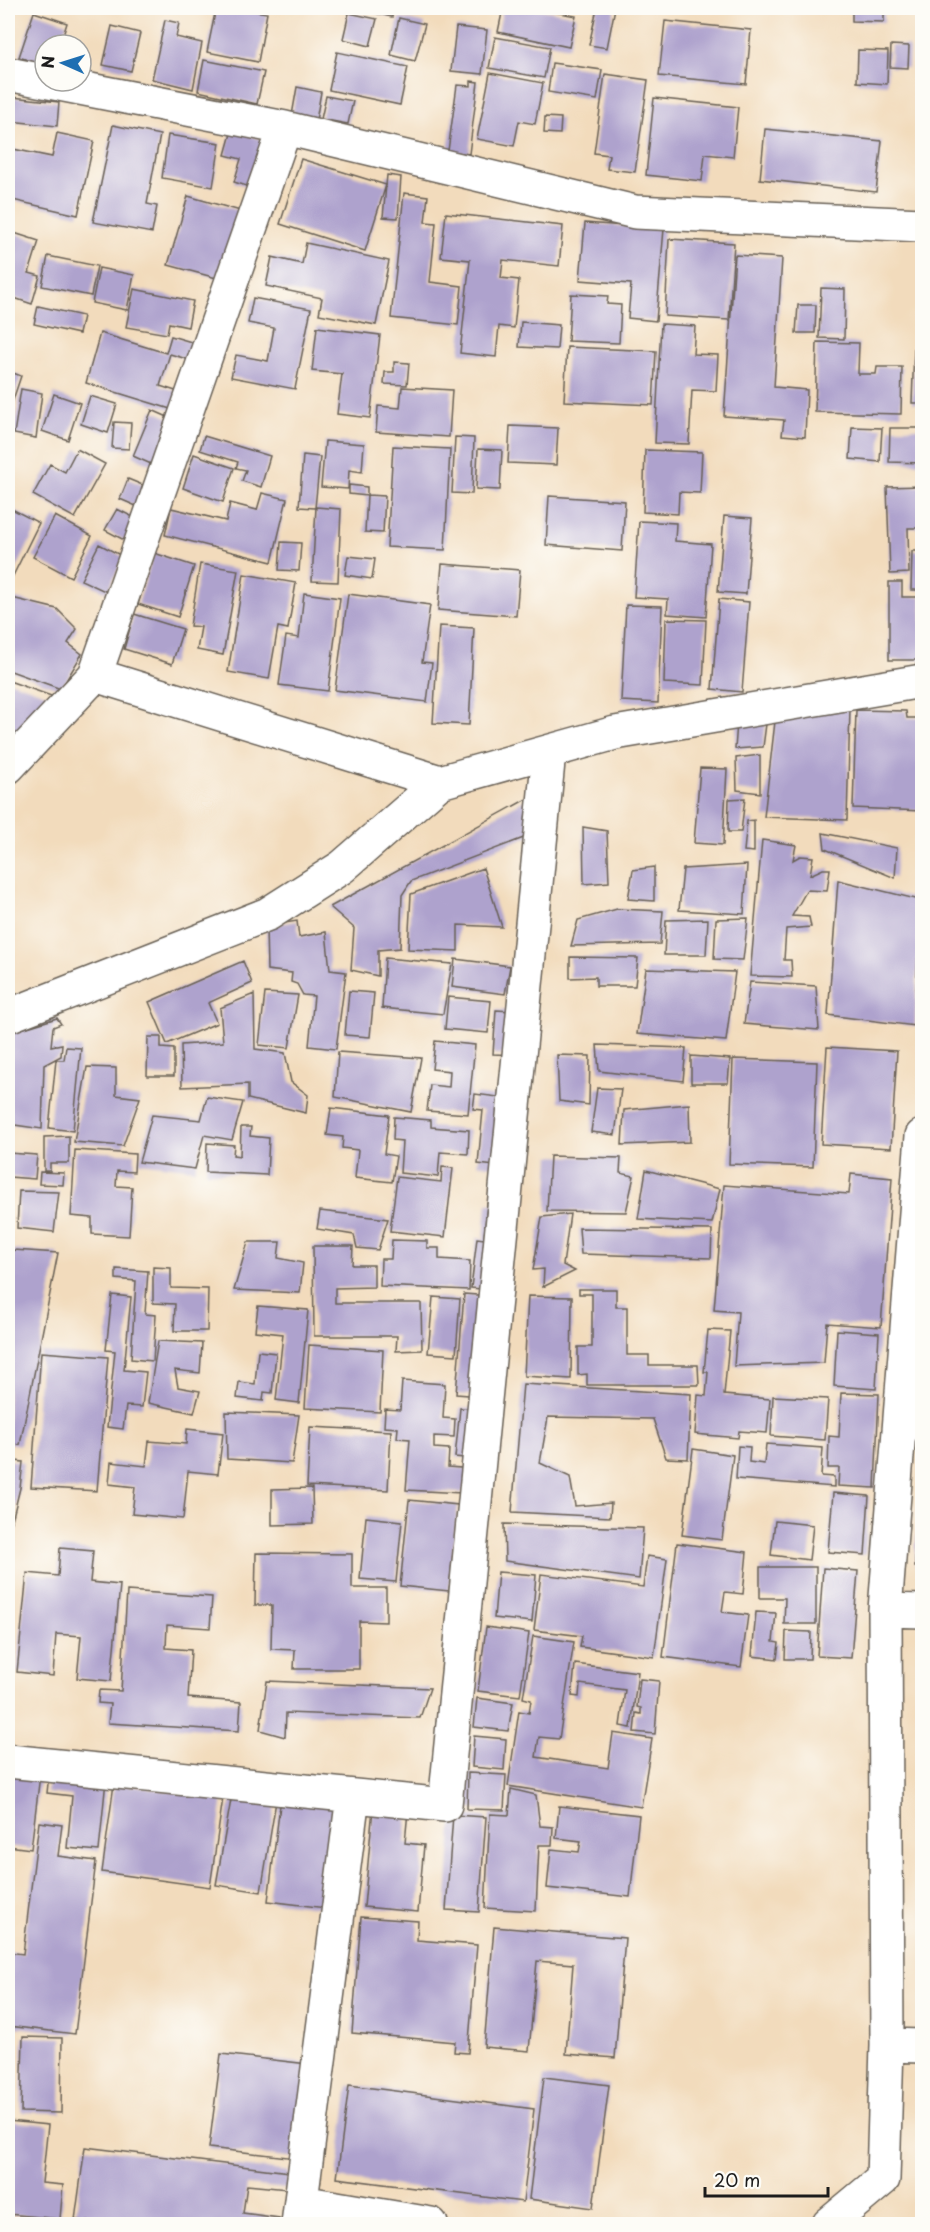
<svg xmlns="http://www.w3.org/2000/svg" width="930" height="2232" font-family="'Playpen Sans',sans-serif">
	<rect width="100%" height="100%" fill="#fdfcf7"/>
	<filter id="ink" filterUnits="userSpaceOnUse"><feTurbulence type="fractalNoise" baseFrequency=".0167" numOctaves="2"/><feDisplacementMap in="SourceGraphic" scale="12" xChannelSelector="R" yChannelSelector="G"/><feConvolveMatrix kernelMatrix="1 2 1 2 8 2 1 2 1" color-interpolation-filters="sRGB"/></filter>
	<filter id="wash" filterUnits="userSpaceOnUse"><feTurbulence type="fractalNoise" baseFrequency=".008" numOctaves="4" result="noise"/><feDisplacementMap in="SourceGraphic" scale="24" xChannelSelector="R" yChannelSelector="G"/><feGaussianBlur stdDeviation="1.35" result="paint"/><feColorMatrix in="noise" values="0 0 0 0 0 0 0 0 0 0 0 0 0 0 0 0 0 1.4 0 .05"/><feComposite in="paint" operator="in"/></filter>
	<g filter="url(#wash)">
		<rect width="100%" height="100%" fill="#f2dbbc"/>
		<g id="blocks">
			<path fill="#aea2cd" d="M216,8h21l30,5 -9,49 -51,-10z
				M355,8h39l-2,9z
				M503,8h30l43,8 -7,31 -71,-15z
				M597,8h18l-8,40 -18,-3z
				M852,8h32v14l-32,-1z
				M34,12l33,11 -6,19 6,3h-22v21l-26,-9z
				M349,13l28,6 -7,27 -27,-7z
				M399,18l26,6 -10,37 -24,-6z
				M165,20l14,3 -3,14 26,6 -9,46 -41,-10z
				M665,21l86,9 -5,54 -87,-8z
				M112,26l28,7 -9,38 -28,-6z
				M456,27l31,3 -5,44 -31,-3z
				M495,37l55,10 -6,31 -55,-10z
				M891,45l18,1 -1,22 -18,-1z
				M858,50l30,1 -1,33 -30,-2z
				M337,52l71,15 -8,38 -71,-15z
				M204,60l60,12 -7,32 -59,-13z
				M552,63l50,7 -5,30 -49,-8z
				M490,73l53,10 -8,41 -16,-3 -5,25 -37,-7z
				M605,74l43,6 -13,92 -28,-3 2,-14 -15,-2z
				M471,81l7,1 -9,72 -21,-3 9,-66 14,1z
				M297,87l24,5 -6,34 -24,-5z
				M326,96l27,5 -5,23 -27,-5z
				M12,97l47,5 -2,24 -47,-5z
				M654,98l84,9 -5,50 -28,-3 -3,27 -56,-6z
				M545,117l16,1 -1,16 -16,-1z
				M113,125l47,10 -13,69 10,2 -5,27 -59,-11z
				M765,129l117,12 -6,51 -116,-13z
				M232,130l38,12 -14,47 -22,-7 7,-23 -16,-4z
				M57,133l37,8 -16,74 -70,-16v-51l44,9z
				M168,135l52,8 -7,44 -51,-9z
				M301,159l85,26 -21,66 -85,-27z
				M387,175l14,2 -3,41 -15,-1z
				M404,193l24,3 -3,26 11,1 -6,59 32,4 -4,39 -67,-7z
				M188,196l56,16 -20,68 -56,-15z
				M446,213l117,13 -4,40 -56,-6 -2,18 18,2 -5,48 -15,-2 -3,31 -36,-4 10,-93 -29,-3z
				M585,223l79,6 -8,92 -28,-3 3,-34 -51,-4z
				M8,231l31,10 -10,32 11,3 -8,28 -24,-8z
				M669,239l65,4 -5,77 -64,-4z
				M306,243l83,18 -13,64 -57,-11 3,-16 -56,-12 6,-29 30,7z
				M735,255l47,3 -8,129 33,3 -2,47 -23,-2 2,-15 -60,-4z
				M48,256l49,10 -6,30 -49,-10z
				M99,268l35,7 -7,35 -35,-7z
				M821,288l24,1 -1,50 -25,-1z
				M134,289l59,12 -5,26 -19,-4 -2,11 -41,-7z
				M571,294l37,2 -1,8 14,1 -2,38 -51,-2z
				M253,298l58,11 -16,80 -64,-12 5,-22 32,6 6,-33 -26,-5z
				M798,305h18l-1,28h-19z
				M38,306l45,10 -4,18 -45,-10z
				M521,322l38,3 -2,24 -38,-2z
				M661,324l34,2 -2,28 25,1 -2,36 -24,-1 -3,54 -34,-1z
				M317,327l63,8 -10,83 -33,-4 5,-40 -30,-3z
				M100,333l66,20 5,-17 34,10 -5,17 -30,-9 -10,32 22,7 -5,18 -91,-28z
				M817,342l42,1 -1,31h18l1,-7h25l-1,47 -86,-2z
				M567,347l89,4 -3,54 -89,-4z
				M914,348h8v55h-10z
				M394,362l15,1 -2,22 -23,-1 1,-12h9z
				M8,371l13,5 -13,39z
				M402,387l50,3 -3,47 -73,-5 2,-26 22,2z
				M21,389l21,4 -6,45 -22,-4z
				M54,394l26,9 -12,37 -26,-9z
				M90,396l27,8 -9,29 -27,-9z
				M152,410l27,12 -19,46 -27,-12z
				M114,422l17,1 -2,26 -17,-1z
				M510,426l48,2 -2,37 -48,-2z
				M852,427l30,1 -2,34 -30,-3z
				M890,428h32v35l-33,-1z
				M204,436l66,20 -9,31 -19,-6 4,-11 -10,-2 2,-6 -38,-12z
				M455,437l19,1 -2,56 -20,-1z
				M325,441l39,3 -2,28 -13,-2 -1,19 -27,-2z
				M393,446l57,3 -5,101 -58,-3z
				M77,449l28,15 -30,54 -42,-23 17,-31 15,8z
				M478,449l24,1 -2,40 -24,-1z
				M645,450l57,2 -2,41 -21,-1 -1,22 -35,-2z
				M194,454l40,14 -11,34 -40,-14z
				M303,455l17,2 -5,51 -16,-1z
				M128,479l24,10 -9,20 -23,-10z
				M349,485l18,2v9l-18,-2z
				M922,486v42h-14l1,45 -19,1 -3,-87z
				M262,493l25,6 -15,63 -107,-27 6,-27 55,13 4,-18 27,7z
				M367,495l18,1 -2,37 -18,-1z
				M549,496l76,5 -3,50 -76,-6z
				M8,507l31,16 -31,63z
				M316,507l25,2 -3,73 -26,-1z
				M117,509l20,10 -11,22 -21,-11z
				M55,516l37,20 -21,41 -38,-20z
				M724,516l28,2 -6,76 -28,-2z
				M639,521l37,2 -1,18 36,3 -5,73 -39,-3 1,-15 -34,-2z
				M281,542l20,1 -2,28 -20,-1z
				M99,544l25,13 -17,35 -26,-12z
				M912,551h10v39h-11z
				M154,553l40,13 -16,51 -40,-13z
				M348,556l27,3 -3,20 -27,-4z
				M200,564l38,6 -15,85 -26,-5 4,-23 -11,-1z
				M442,564l78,6 -4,46 -78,-6z
				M244,574l52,9 -8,46 -10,-2 -9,52 -41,-7z
				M889,582h13v15h19l1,63h-33z
				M304,593l36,5 -12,93 -49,-6 7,-49 13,2z
				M348,594l82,11 -8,57 10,1 -5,39 -92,-12z
				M8,597l49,12 20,20 -9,14 14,11 -21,35 -53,-19z
				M719,599l30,3 -7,90 -30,-3z
				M626,605l36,1 -4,97 -37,-2z
				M134,614l49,15 -11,35 -48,-15z
				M666,619l40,1 -3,65 -39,-2z
				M439,626l35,2 -5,97 -36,-2z
				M12,682l45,16 -49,48v-63z
				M850,708l-3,112 -83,-3 12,-104z
				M856,710l50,1 1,7h15v93l-69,-3z
				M737,723l29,1 -3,23 -28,2z
				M760,755v38l-23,-3 -1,-32z
				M700,768l27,1 -4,76 -29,-2z
				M532,796l2,38 -123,47 -9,14 -2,53 -22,2v26l-27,-6 3,-42 -24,-21z
				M745,798l-4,34h-13l1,-33z
				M754,820v32l-10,-1 3,-30z
				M583,827l24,4 2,51 -25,2z
				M823,833l74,15 -2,30 -70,-29z
				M762,840l34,5 -3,15 7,-4 13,1 -3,18 13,-6h7l-3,22 -20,-1 -15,26 17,1 2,10 -25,2 -2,31h7l1,17 -42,-1z
				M747,865l-3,49 -65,-4 4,-41z
				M654,867v34l-26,-2 5,-29z
				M483,868l19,59 -44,-2v26l-50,-2 3,-55z
				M838,880l82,20 -5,126 -87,-11z
				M617,909l46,2 -3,33 -89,2 7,-26z
				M748,918l-5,42 -29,-1 2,-40z
				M708,919l-2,36h-42l2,-35z
				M297,921l2,16 27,-5 4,38 16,2 -10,77 -27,-3 5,-50 -11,-1 -6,-11 -6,-2 1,-9 -25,-3 -1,-44z
				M570,957l68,1 -3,28h-39v-9l-26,1z
				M385,958l67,6 -9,50 -61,-6z
				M455,959l55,7 -5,28 -53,-7z
				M243,961l9,22 -44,20 9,20 -50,21 -18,-42z
				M646,969l89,3 -9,69 -89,-7z
				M750,982l66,4 3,44 -75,-6z
				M349,991l25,2 -4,44 -25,-2z
				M265,993l33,2 -9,53 -30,-3z
				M254,994l1,55 30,4 6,29 17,13 -2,18 -58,-14v-15l-66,3 -1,-42 42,-3 -3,-34z
				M448,997l43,4 -3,32 -43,-4z
				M496,1010l15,1 5,44 -23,-1z
				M57,1018l4,6 -8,3 -2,19 11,-2 -1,12 -17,9 -2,64 -34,-5v-91z
				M148,1037h13v11l13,1v27h-27z
				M435,1041l40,4 -7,69 -41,-3 3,-26 19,2 1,-16 -18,-2z
				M597,1045l89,3 -3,33 -84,-10z
				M66,1047l15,1 -8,83 -24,-3 7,-68h8z
				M827,1047l70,4 -6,97 -70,-4z
				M338,1052l83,6 -10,54 -76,-15z
				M557,1055l33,1 -1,49 -30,-4z
				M691,1056l39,3 -2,24h-37z
				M733,1059l84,3 -4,105 -84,-3z
				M87,1067l29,1v27l24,3 -17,48 -49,-4z
				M499,1084l13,1 -8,82 -26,-3 5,-54 -10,-1 2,-15 23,3z
				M597,1088l24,1 -6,46 -24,-3z
				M207,1097l36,5 -11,38 -28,-5 -9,34 -56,-7 13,-47 49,5z
				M689,1104l1,38 -68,3 2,-35z
				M331,1108l58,7 -5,39 12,2 -4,26 -37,-4 3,-28 -16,-2 1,-11 -16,-2z
				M394,1117l37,3v7l38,3 -1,24 -28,-2 -2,25 -38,-4 2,-32 -9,-1z
				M241,1127h10l-1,9 19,2 -2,37 -61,-3 1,-29 27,2 -1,10 7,1z
				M69,1136v27h-19v8h-6v-34z
				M75,1150l60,4 -1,18 -17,-1 -1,15 16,1 -3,49 -37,-2v-16l-21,-2z
				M8,1153l29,2 -2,24 -26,-2z
				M550,1156l71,2 -1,15 14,3 -8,36 -79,-1z
				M442,1167l11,1 -8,69 -55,-6 7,-54 44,5z
				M646,1170l74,19 -8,34 -74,-4z
				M40,1172l24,1 -1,12 -24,-1z
				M851,1174l41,4 -11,149 -54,-4 -3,40 -90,3 4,-54 -24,-2 10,-125 125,9z
				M19,1191l40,1 -5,40 -37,-4z
				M487,1203l13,1 -8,86 -21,-2 6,-50 7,1z
				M320,1211l68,8 -10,31 -21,-2 -3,-13 -37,-6z
				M570,1214l-7,51 12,6 -32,16 1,-18 -11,1 9,-53z
				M579,1228l133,2 -1,28 -130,-4z
				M392,1240l35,1v7h12v11l31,2 -1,29 -89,-4 1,-27h10z
				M248,1242h32l-2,16 25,5 -3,30 -66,-3z
				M313,1246h40l-1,19h22v22l-39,1v15h86l1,47 -26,1 1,-15h-83z
				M13,1250l45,3 -38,192 -12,-2v-162z
				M153,1267l18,1v20l37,1 -1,42h-33l1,-27 -22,-1z
				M116,1269l32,2 -3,43 11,1 -3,46 -22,-2 5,-78 -20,-2z
				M579,1289h37v18h11v48h22v10h49l1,20h-112v-11l-9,1v-28h14v-53h-13z
				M464,1294l26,2 -8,100 -26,-2z
				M112,1295l19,2 -7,73 22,2 -4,35 -16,-1 -3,23 -16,-2 8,-76 -9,-1z
				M528,1296l44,1 -1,82 -47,-3z
				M433,1297l27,2 -4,56 -28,-2z
				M258,1306l50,4 -9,93 -23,-3 7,-66 -28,-3z
				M708,1330l22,1 -6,64 46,4 -3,34 -28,-2 -1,7 -43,-4 3,-39 8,1 2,-24h-4z
				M837,1330l42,3 -3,56 -42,-3z
				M158,1341l44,2 -2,30 -25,-3 3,17 22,4 -6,22 -46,-10z
				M309,1345l74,5 -3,62 -75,-4z
				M258,1351l18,2 -4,40 -8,-1 -1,9 -26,-3 2,-16 16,2z
				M41,1352l67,5 -11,134 -66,-4z
				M402,1381l43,3 -2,34 12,1 -1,18 -20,-1v12l15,1 -1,18 26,2 -12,24 -56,-3 4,-51 -13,-1 1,-10 -14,-1 1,-18 15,1z
				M523,1384l168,10 -3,65 -22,-1 -13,-39 -105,-2 -8,46 30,14 5,29 36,-3 -1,14 -98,-5z
				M841,1393l38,1 -4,94 -37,-2 1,-18h-11l1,-32 10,1z
				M773,1396l55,3 -3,41 -54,-4z
				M460,1408l19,1 -5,50 -19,-2z
				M226,1412l73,3 -7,48 -65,-4z
				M310,1427l81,4 -3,59 -81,-4z
				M187,1429l36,4 -5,41 -30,-3 -5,48 -51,-5 3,-27 -26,-3 2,-22 35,4 3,-25 37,3z
				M766,1444l57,4 -2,28 13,1v10l-98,-8 2,-33 12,1 -1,15 15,2z
				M693,1449l40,6 -11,85 -40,-5z
				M8,1460l15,2 -3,26 -12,49z
				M920,1460h2v108l-7,-1z
				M312,1488l1,36 -41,1v-36z
				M833,1493l36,3 -4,59 -37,-3z
				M409,1500l49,5 -9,86 -49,-5z
				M366,1517l36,4 -6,61 -36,-3z
				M775,1521l38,4 -4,35 -38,-5z
				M504,1524l139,4 -4,51 -134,-18z
				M677,1543l70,9 -4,42 -18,-2 -3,20 26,3 -7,52 -78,-10z
				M60,1548l33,3 -3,31 30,3 -9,96 -34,-3 4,-42 -25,-2 -3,42 -36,-4 10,-99 31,3z
				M256,1553l96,1v34h34v34l-27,-1v48h-65l1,-19 -24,-1 1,-44h-17z
				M647,1556l20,3 -13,98 -74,-10 2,-11 -48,-6 7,-56 102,13z
				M760,1567h56v57h-32l1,-26h-25z
				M823,1568l35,3 -7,87 -34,-2z
				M498,1572l38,3 -4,47 -38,-4z
				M127,1591l85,6 -2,31 -43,-3 -1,23 25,2 -3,48 53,4 -2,29 -131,-8 2,-19 -12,-1 1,-13 22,1z
				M756,1612l20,1 -3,29 6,1 -2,16 -25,-3z
				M486,1627l43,6 -9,63 -42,-5z
				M786,1631l25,1 -1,27h-25z
				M533,1636l41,6 -15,97 -20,-2 -3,20 72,11 5,-35 39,6 -11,68 -133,-21 11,-75 10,2 2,-13 -8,-2z
				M575,1664l63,8 -7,56 -11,-2 5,-36 -45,-6 -1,13 -7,-1z
				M640,1679l19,2 -4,53 -21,-2 2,-19 5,1v-6l-4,-1z
				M267,1681l163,7 -10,30 -134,-5 -1,24 -25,-7z
				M477,1698l36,5 -5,28 -34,-4z
				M474,1736l32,3 -2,31 -32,-3z
				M8,1771l32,4 -9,74 -23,-3z
				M468,1773l38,2 -2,35 -37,-1z
				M49,1774l57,6 -7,71 -32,-3 5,-52 -25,-3z
				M114,1784l109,14 -13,89 -108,-15z
				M511,1789l25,6 4,31 13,1 -1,18h-13l-3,66 -51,-3 5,-94 19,1z
				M232,1794l44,7 -15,91 -45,-7z
				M281,1797l57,7 -12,104 -58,-7z
				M559,1806l80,9 -9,82 -83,-9 4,-39 28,3 2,-11 -25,-3z
				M373,1808l35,3 -3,32 19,2 -6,67 -54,-5z
				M453,1815l33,2 -7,95 -33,-2z
				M39,1822l23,3 -4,31 38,5 -21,173 -67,-8v-74l15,2z
				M361,1917l57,4 -1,19 60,5 -9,108 -14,-1 1,-10 -103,-9z
				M494,1927l131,11 -10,120 -49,-4 7,-90 -36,-3 -8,90 -45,-4z
				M23,2037l39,1 -1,75 -40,-1z
				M221,2054l87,10 -12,94 -87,-10z
				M544,2077l65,8 -16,123 -64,-9z
				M349,2085l185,24 -11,93 -186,-24z
				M921,2115h1v30h-3z
				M8,2121l40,4 -6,58 21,2 -3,34 -52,-5z
				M85,2147l204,25 -2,17 -40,-4 -4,28 36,5 -1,6h-169l-34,-4z"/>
		</g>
	</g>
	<g filter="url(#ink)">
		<use href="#blocks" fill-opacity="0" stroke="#675f54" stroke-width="1.5"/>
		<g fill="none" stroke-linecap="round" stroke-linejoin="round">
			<g stroke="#675f54" stroke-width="36">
				<path id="street" d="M8,74l277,54 350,84 287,13
					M95,675l345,107
					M8,767l87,-92 190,-547
					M8,1016l260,-102 74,-47 98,-85 175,-49 307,-52
					M885,1610l37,1
					M8,1761l437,44 104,-1053
					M887,2045l35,1
					M301,2202l130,22
					M298,2224l55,-428
					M829,2224l54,-45 4,-134 -2,-435 37,-474"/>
			</g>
			<use href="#street" stroke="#fff" stroke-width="33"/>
		</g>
	</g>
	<rect width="930" height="2232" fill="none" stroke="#fdfcf7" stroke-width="30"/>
	<g transform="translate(63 63) rotate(273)"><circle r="28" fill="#fdfcf7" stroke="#a3a29f" stroke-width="1.5"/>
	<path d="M0-4.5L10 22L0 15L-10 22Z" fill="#1f6fb2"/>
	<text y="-9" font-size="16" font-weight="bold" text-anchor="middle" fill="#1c1c1c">N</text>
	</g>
	<path d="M705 2187v9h123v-9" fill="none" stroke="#1c1c1c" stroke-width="3"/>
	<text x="714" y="2187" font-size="18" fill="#1c1c1c" stroke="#fdfcf7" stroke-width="4.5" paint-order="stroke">20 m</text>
</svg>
